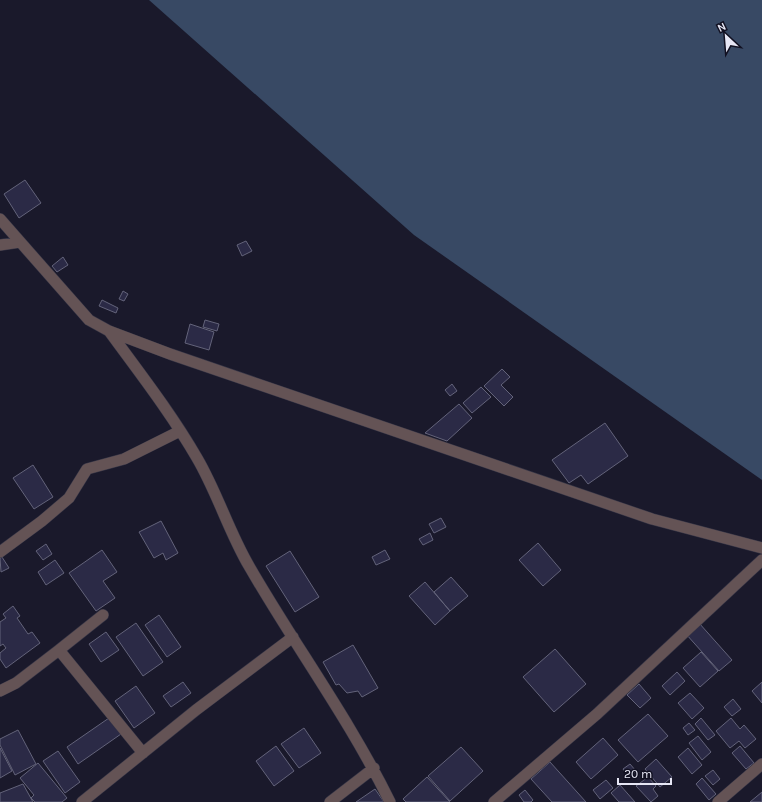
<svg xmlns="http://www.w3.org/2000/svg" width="762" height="802" font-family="Karla,sans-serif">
	<rect width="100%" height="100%" fill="#1a192b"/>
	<path fill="#384964" d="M149,0h613v480l-348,-245z"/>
	<path fill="#2b2a46" stroke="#63637a" d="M25,180l16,23 -22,15 -15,-24z
		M246,241l6,10 -10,5 -5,-11z
		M63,257l5,8 -11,7 -5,-6z
		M123,291l5,3 -4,7 -5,-2z
		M102,300l16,8 -2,5 -17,-7z
		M205,320l14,4 -2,7 -14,-4z
		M190,324l24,8 -5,18 -24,-7z
		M502,369l8,8 -9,8 12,12 -9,9 -20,-20z
		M452,384l5,7 -7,5 -5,-6z
		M481,387l10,10 -19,16 -9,-10z
		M459,404l13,14 -25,23 -22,-8z
		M605,423l23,33 -40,28 -7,-9 -12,8 -17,-23z
		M33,465l20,32 -19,12 -21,-31z
		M441,518l5,9 -12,6 -5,-9z
		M161,521l17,32 -12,7 -3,-7 -9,5 -15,-26z
		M430,533l3,7 -10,5 -4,-6z
		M538,543l23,27 -18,16 -24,-26z
		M46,544l6,10 -9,6 -7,-9z
		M102,550l15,22 -14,9 12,17 -19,13 -27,-38z
		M385,550l5,9 -14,6 -4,-8z
		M290,551l29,46 -24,15 -29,-46z
		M2,557l7,11 -8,4 -1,-14z
		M55,560l9,13 -18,12 -8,-13z
		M451,577l17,19 -18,15 -16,-19z
		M425,582l25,29 -15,14 -26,-29z
		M13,606l7,10 -3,2 11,16 4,-2 8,11 -34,25 -6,-9v-6l6,-5 -3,-4 -3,2v-24l6,-4 -3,-4z
		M159,615l22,32 -14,10 -22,-32z
		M136,623l27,39 -20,14 -27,-39z
		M699,623l33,37 -13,11 -33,-37z
		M106,632l13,18 -18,12 -12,-18z
		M353,645l25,43 -16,9 -4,-6 -11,2 -8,-9 -3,1 -13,-23z
		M555,649l31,35 -32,28 -31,-35z
		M701,652l17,19 -18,16 -17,-19z
		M677,672l8,9 -15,14 -8,-9z
		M183,682l8,11 -20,14 -8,-11z
		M762,682v21l-10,-12z
		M639,684l12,14 -11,10 -13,-13z
		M136,686l19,27 -21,15 -19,-27z
		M690,693l14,15 -12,11 -14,-16z
		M733,699l8,10 -9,7 -8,-9z
		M648,714l20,22 -30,26 -20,-22z
		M109,718l12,16 -43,30 -11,-17z
		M701,718l14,17 -7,5 -13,-16z
		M731,718l9,11 4,-4 12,14 -11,9 -6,-7 -9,7 -14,-17z
		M689,723l6,7 -7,5 -5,-7z
		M304,728l17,25 -22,15 -18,-24z
		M18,730l18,34 -21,11 -15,-30v-6z
		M698,736l13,16 -9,8 -13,-17z
		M603,738l15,17 -27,24 -15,-17z
		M276,746l18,25 -20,15 -18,-25z
		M740,746l14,17 -8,6 -14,-16z
		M461,747l22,24 -33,30 -22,-25z
		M0,748l12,23 -12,7z
		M688,748l14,17 -10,9 -14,-17z
		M58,751l22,31 -15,11 -22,-32z
		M656,759l16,18 -12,10 -15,-18z
		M550,762l36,40h-34l-21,-23z
		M38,763l29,35 -5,4h-27l-4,-4 3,-3 -14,-17z
		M630,764l6,7 -7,6 -6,-8z
		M713,770l7,9 -7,6 -8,-9z
		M427,777l22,24 1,1h-44l-3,-3z
		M648,777l8,9 -3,3 5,7 -7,6 -15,-16z
		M702,778l14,16 -7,6 -13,-16z
		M606,780l7,8 -13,11 -7,-9z
		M23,784l10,18h-33v-9z
		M620,785l15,17h-16l-8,-9z
		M375,789l9,13h-28z
		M525,790l8,10 -2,2h-7l-5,-7z
		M762,792v10h-12z"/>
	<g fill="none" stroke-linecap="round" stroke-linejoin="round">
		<g stroke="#373647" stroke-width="12">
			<path id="minor" d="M0,219l89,101 20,11 61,23 482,165 110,29
				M0,245l20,-3
				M109,331c30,41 62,82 88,127 20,34 32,74 52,108 46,80 101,154 141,236
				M0,552l42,-31 27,-23 18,-29 37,-10 56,-28
				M59,650l44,-35
				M0,691l16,-8 43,-33 84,103
				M82,802l114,-92 97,-73
				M330,802l44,-34
				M494,802l103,-88 165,-154
				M718,802l44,-38"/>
		</g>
		<use href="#minor" stroke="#645355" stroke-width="11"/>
	</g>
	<g transform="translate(726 36) rotate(334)" stroke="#111021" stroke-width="3" paint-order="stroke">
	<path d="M0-3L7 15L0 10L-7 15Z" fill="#e7e7f5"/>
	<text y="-6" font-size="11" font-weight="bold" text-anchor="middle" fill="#e7e7f5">N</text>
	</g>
	<path d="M618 778v6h53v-6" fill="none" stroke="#e7e7f5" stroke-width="2"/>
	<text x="624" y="778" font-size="12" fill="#e7e7f5" stroke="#111021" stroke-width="3" paint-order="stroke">20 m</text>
</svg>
